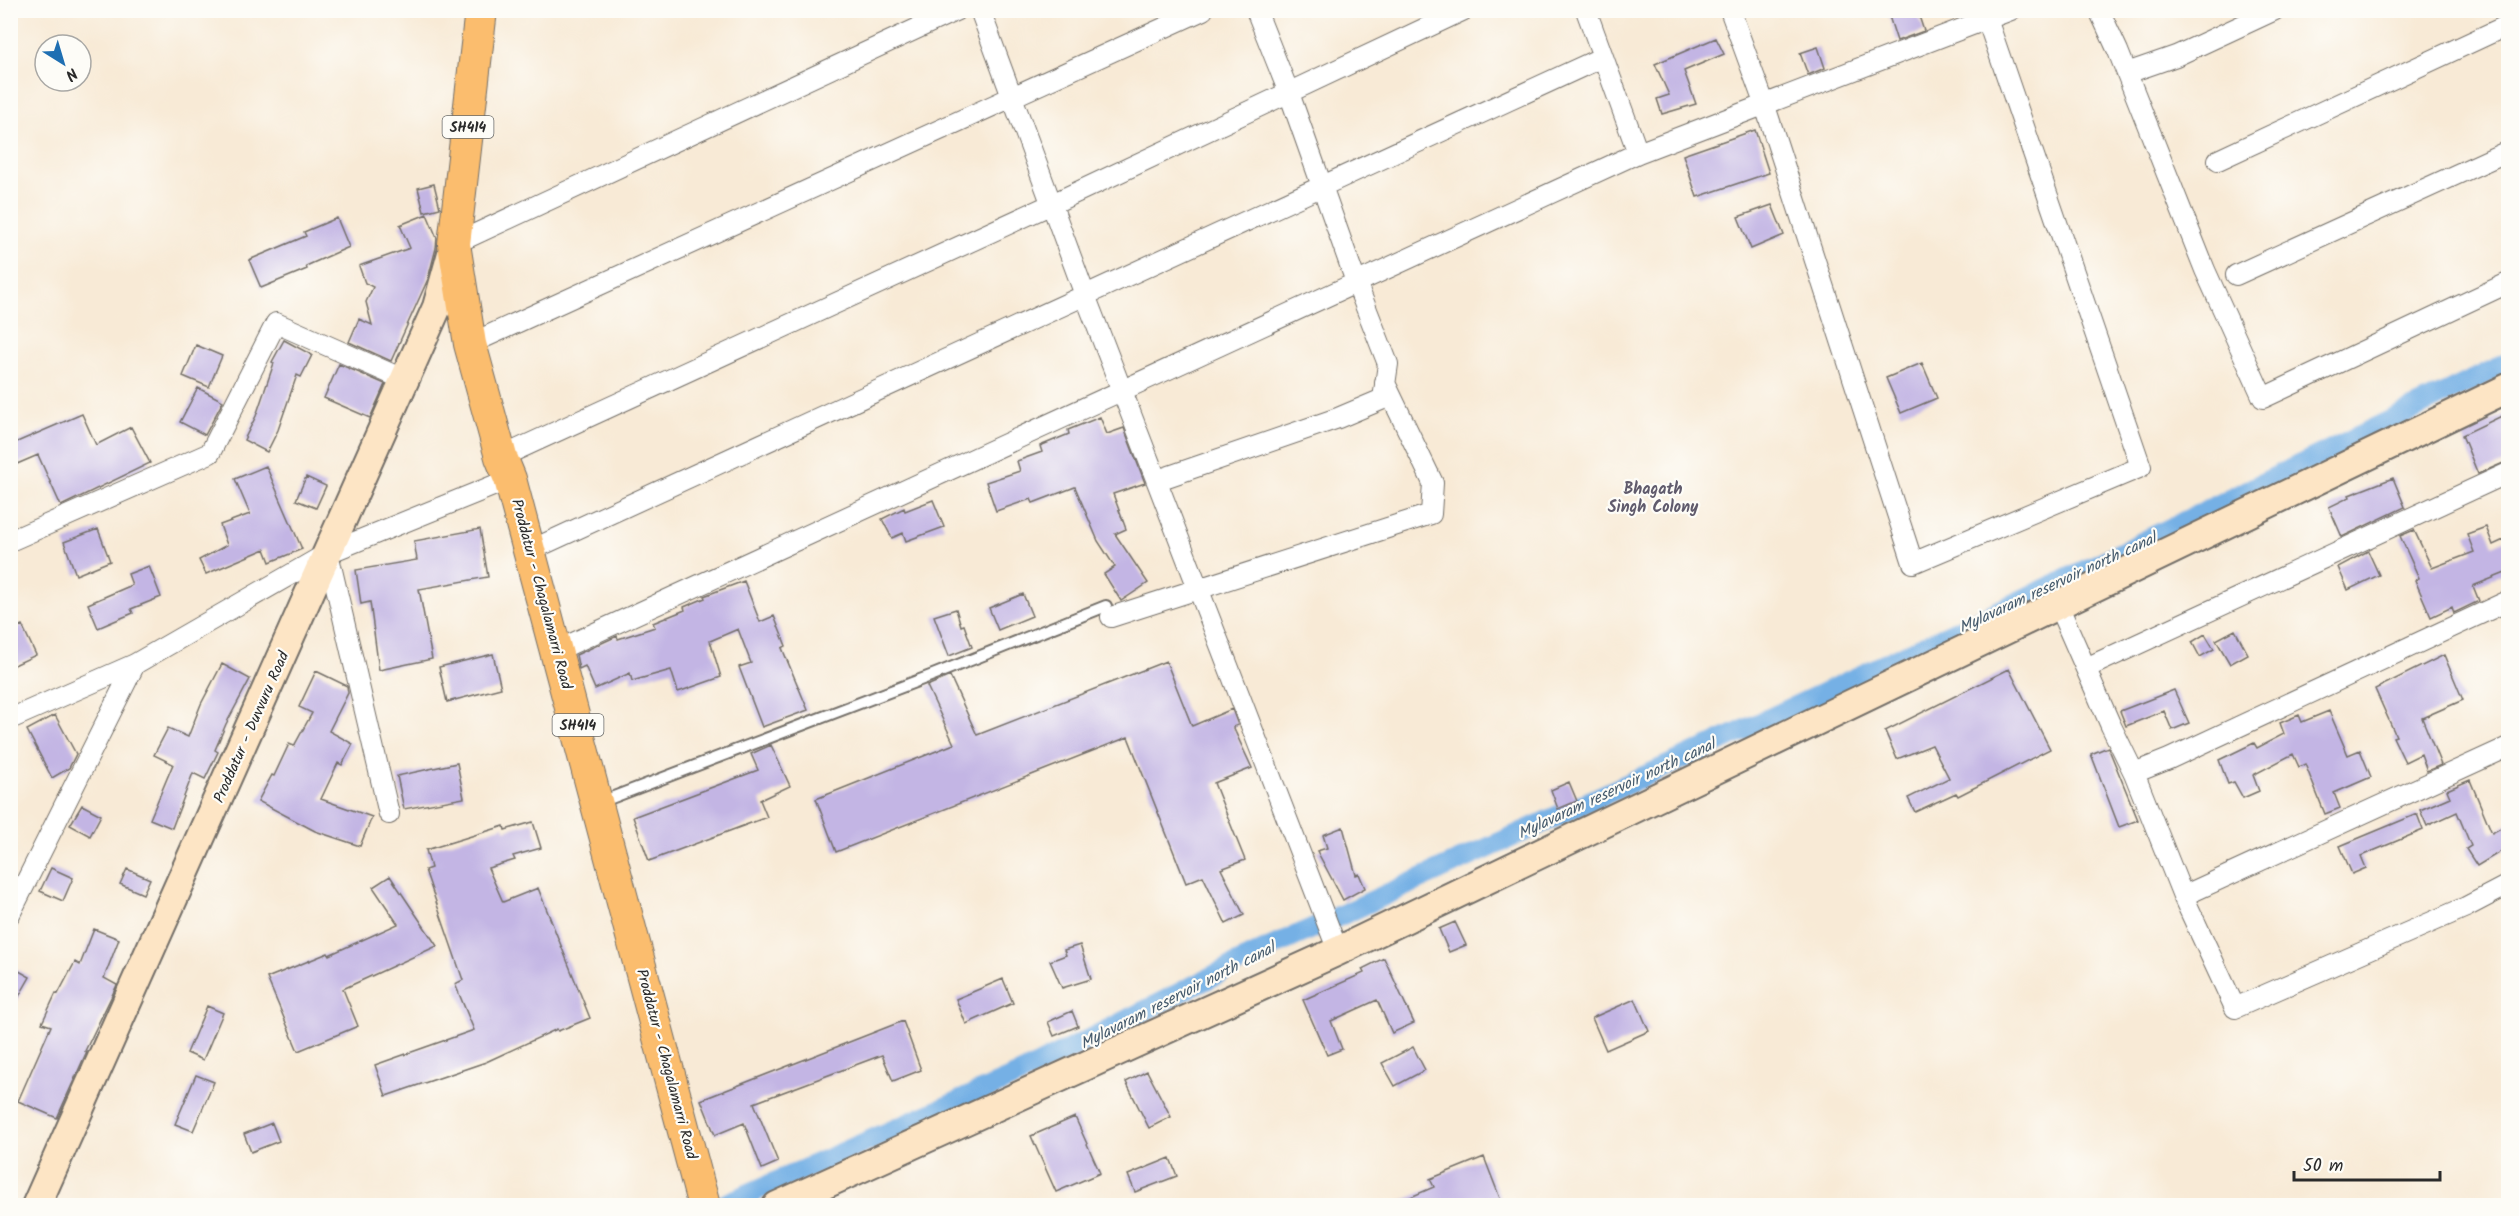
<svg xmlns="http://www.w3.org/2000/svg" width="2519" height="1216" font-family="Kalam,sans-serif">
	<rect width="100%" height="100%" fill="#fdfcf7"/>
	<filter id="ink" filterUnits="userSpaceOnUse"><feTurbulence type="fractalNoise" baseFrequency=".0167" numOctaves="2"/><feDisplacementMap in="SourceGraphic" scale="12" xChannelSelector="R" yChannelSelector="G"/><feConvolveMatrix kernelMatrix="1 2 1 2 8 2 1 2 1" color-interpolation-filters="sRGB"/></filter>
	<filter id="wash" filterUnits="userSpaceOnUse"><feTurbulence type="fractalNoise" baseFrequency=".008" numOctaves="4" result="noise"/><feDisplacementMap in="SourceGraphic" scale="24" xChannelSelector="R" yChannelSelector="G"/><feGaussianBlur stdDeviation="1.35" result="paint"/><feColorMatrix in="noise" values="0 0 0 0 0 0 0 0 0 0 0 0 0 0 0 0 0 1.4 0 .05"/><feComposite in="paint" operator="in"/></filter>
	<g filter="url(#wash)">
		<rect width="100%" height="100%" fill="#f8ead6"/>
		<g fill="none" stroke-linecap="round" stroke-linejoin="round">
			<path stroke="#74b0e5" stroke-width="21" d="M721,1206l304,-134 229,-117 461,-211 354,-166 439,-215"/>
		</g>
		<g id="blocks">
			<path fill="#c3b5e4" d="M1887,10h30l7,21 -27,10z
				M1716,38l8,16 -40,17 12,33 -34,10 -5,-15 12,-4 -14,-31z
				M1818,47l7,21 -17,7 -8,-22z
				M1755,130l14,43 -72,24 -14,-42z
				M434,184l6,24 -16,4 -6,-24z
				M1772,205l12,30 -33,14 -13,-32z
				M427,214l10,24 -1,10 -8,31 -37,82 -42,-19 10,-23 13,6 -6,-23 7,-15 -8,-4 -6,-17 51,-18 -10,-23z
				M337,218l12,29 -43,19 1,3 -46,19 -12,-28 57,-24 -2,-4z
				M284,340l28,15 -11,22 -4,-2 -19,55 -11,22 -23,-12 12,-24 18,-53 -2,-1z
				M196,345l26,11 -13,31 -26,-11z
				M1922,363l15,35 -36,15 -15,-35z
				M339,364l46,20 -15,34 -46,-20z
				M198,388l25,13 -18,34 -25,-13z
				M2508,413v48l-30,13 -16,-39z
				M82,414l14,31 35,-18 19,36 -89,43 -23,-51 -28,12v-22z
				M1100,417l7,17 17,-6 21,55 -32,11 13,35 -11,5 33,49 -27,18 -17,-27 11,-7 -17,-26 -23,-54 -42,16 -2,-4 -35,12 -10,-29 34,-11 -3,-10 25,-9 -2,-6 29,-12 -1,-4z
				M266,466l36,83 -32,13 -5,-13 -59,25 -7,-14 28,-15 -7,-20 30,-11 -15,-35z
				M306,477l20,9 -10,22 -20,-8z
				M2393,478l12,29 -63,30 -13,-30 21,-10 -1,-2z
				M933,500l11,27 -38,14 -3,-8 -11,5 -10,-19 22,-11 1,3z
				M2486,527l7,18 15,-7v34l-35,14 6,15 -25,12 -2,-6 -21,10 -16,-37 4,-2 -19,-42 14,-6 18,38 42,-16 -7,-18z
				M98,529l12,32 -34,14 -12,-33z
				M480,529l8,48 -69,12 13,70 -53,11 -9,-68 -9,2 -5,-34 61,-10 -3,-19z
				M2368,551l11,24 -31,15 -10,-23z
				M149,566l12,31 -30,12 2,4 -35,15 -10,-24 44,-19 -4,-11z
				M744,581l16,41 14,-6 12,30 -4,2 26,62 -46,17 -23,-60 12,-4 -13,-34 -28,12 11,36 -43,15 -7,-22 -39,11 -2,-8 -35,16 -10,-23 -6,3 -3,-14 41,-19 1,3 37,-12 -2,-4 32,-13 -1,-3 21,-9 -1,-2z
				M1023,594l9,22 -34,14 -9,-22z
				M956,609l5,17 3,-1 8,22 -23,9 -15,-40z
				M22,625l14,30 -26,12v-37z
				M2235,630l13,24 -18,10 -14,-24z
				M2205,634l9,15 -14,8 -8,-15z
				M493,654l8,34 -54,14 -8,-35z
				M2444,655l19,45 -41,18 19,47 -14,6 -6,-17 -16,8 -12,-25 3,-1 -21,-47z
				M1166,661l26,65 40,-17 6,16 -5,2 19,41 -38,15 31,77 -24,9 23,46 -18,9 -23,-48 -17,7 -58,-146 -292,115 -20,-53 138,-55 -27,-58 23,-10 27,59z
				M222,664l28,15 -24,45 -11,26 3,2 -13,27 -12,-6 -21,55 -22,-9 23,-55 -19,-9 14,-27 20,9 13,-33z
				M2009,669l41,80 -92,47 -2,-3 -41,19 -7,-14 41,-20 -17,-33 -35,14 -12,-28z
				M316,671l31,15 1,7 -19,38 24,13 -11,21 -4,-2 -17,36 51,18 -12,29 -45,-15 -57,-30 14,-26 2,1 15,-32 5,2 18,-33 -13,-6z
				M2174,690l15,33 -17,7 -8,-19 -38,15 -6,-15z
				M2329,711l19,44 12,-5 11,27 -37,16 6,15 -15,6 -20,-50 -6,3 -6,-13 -40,21 6,16 -16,7 -9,-16 -6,2 -9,-24 35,-17 3,5 27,-14 -4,-11 19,-8 3,7z
				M55,715l21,39 -7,14 -17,10 -25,-48z
				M771,745l19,41 -30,14 7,17 -118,44 -16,-44 125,-47 -7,-16z
				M2108,747l30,73 -19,7 -28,-73z
				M457,763l7,35 -60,11 -7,-33z
				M2470,780l22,53 16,-9v23l-31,19 -11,-17 5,-3 -14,-34 -30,14 -7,-16 30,-13 -3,-7z
				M1569,782l8,19 -19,8 -7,-19z
				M82,805l19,10 -11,21 -20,-11z
				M2417,814l6,16 -62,26 5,12 -14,6 -12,-28z
				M533,822l8,26 -28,8 2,4 -27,8 15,34 35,-14 52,130 -32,13 -1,-2 -71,33 -100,34 -11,-31 99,-35 -19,-46 8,-4 -38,-110 6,-2 -5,-18 78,-24 1,4z
				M1343,827l13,48 3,-1 6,14 -22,12 -26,-49 10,-3 -4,-13z
				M51,868l22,10 -10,23 -23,-10z
				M127,869l23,10 -7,15 -23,-10z
				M390,876l47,70 -94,43 15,37 -60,25 -31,-73 61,-25 1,2 69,-31 -25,-37z
				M1455,922l11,23 -17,7 -10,-23z
				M94,929l25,10 -15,39 13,7 -32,66h2l-30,67 -39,-17 33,-75 -9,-3 14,-30 2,1 17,-32 5,3z
				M1080,945l11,34 -29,9 -12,-27 16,-6 -2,-5z
				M1384,958l30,65 -22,10 -15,-33 -46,21 11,28 -15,6 -24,-55 61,-27 -2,-4z
				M10,966l20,11 -20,35z
				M1003,979l10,24 -47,21 -10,-25z
				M1635,999l14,32 -43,19 -14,-32z
				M207,1006l16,7 -20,47 -16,-7z
				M1072,1011l6,15 -24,10 -6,-14z
				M903,1021l18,49 -28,11 -11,-26 -128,48 24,59 -16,7 -18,-46 -29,12 -14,-35z
				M1413,1047l12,23 -30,16 -13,-23z
				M1147,1071l24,46 -22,11 -23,-46z
				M196,1075l18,7 -21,49 -18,-7z
				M1075,1117l25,56 -44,19 -25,-56z
				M272,1123l7,18 -28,11 -7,-18z
				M1484,1157l19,49h-113l44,-19 -4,-8z
				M1170,1158l7,18 -42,16 -7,-17z"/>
		</g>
	</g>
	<g filter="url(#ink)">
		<use href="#blocks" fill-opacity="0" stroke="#736e67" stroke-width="1.5"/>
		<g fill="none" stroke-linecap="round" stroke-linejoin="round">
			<g stroke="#736e67" stroke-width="14">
				<path id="service" d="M598,803l335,-128 173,-69"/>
			</g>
			<g stroke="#736e67" stroke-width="22">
				<path id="minor" d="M980,10l105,285 253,656
					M1586,10l52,143
					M1730,10l34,93 149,460 228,-96 -154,-448
					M2099,10l19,41 87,219 58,128 245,-115
					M2127,73l49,-17 99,-46
					M2218,160l290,-135
					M454,244l503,-234
					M2236,275l272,-124
					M470,344l733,-334
					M501,457l551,-253 412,-194
					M1158,480l180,-62 45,-19 5,-35 -32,-82 -67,-189 -33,-83
					M10,541l200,-88 66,-130 129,57
					M529,551l1074,-494
					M328,553l61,261
					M2058,605l53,121 23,47 49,123 52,112 231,-101 42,-22
					M1111,617l320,-103 2,-31 -48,-100
					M558,650l1080,-497 373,-143
					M2086,668l422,-195
					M10,719l125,-55 193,-111 182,-74
					M2134,773l35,-14 339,-158
					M2183,896l325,-149
					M10,914l125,-250"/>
			</g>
			<g stroke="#736e67" stroke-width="32">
				<path id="secondary" d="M36,1206l401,-899 17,-61
					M777,1206l561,-255 1170,-563"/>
			</g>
			<g stroke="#736e67" stroke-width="34">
				<path id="primary" d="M481,10l-27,234 16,100 31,113 9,22 194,727"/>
			</g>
			<use href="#service" stroke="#fff" stroke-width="10"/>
			<use href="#minor" stroke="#fff" stroke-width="20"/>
			<use href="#secondary" stroke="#fde5c5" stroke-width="28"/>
			<use href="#primary" stroke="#fbbd6e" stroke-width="32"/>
		</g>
	</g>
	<g text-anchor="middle" stroke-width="4.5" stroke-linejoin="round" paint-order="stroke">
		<g fill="#fdfcf7" stroke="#6a6a68" stroke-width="1.5">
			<rect x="442.5" y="116" width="51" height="22" rx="4.5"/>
			<rect x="552.5" y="714" width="51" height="22" rx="4.5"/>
		</g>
		<g font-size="14" font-weight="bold" fill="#2b2b2b">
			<text x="468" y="132">SH414</text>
			<text x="578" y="730">SH414</text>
		</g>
		<g font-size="15" fill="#2b2b2b" stroke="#fdfcf7">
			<text transform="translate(542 594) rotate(75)" y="5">Proddatur - Chagalamarri Road</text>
			<text transform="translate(251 727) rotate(-66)" y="5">Proddatur - Duvvuru Road</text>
			<text transform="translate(667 1064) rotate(75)" y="5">Proddatur - Chagalamarri Road</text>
		</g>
		<g font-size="16" font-weight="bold" fill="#605b6c" stroke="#fdfcf7">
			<text x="1653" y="494">Bhagath<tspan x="1653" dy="18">Singh Colony</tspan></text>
		</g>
		<g font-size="16" font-style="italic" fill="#455a6c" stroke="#fdfcf7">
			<text transform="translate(2057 582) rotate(-25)" y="6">Mylavaram reservoir north canal</text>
			<text transform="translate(1616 788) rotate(-25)" y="6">Mylavaram reservoir north canal</text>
			<text transform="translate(1177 995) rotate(-27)" y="6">Mylavaram reservoir north canal</text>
		</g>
	</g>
	<rect width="2519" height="1216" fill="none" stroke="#fdfcf7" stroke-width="36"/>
	<g transform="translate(63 63) rotate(143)"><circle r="28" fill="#fdfcf7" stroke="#a9a8a5" stroke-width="1.5"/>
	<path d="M0-4.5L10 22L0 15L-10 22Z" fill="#1f6fb2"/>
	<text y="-9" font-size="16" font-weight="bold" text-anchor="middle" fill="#2b2b2b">N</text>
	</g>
	<path d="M2294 1171v9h146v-9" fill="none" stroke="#2b2b2b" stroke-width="3"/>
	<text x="2303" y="1171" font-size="18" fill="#2b2b2b" stroke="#fdfcf7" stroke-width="4.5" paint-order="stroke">50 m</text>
</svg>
